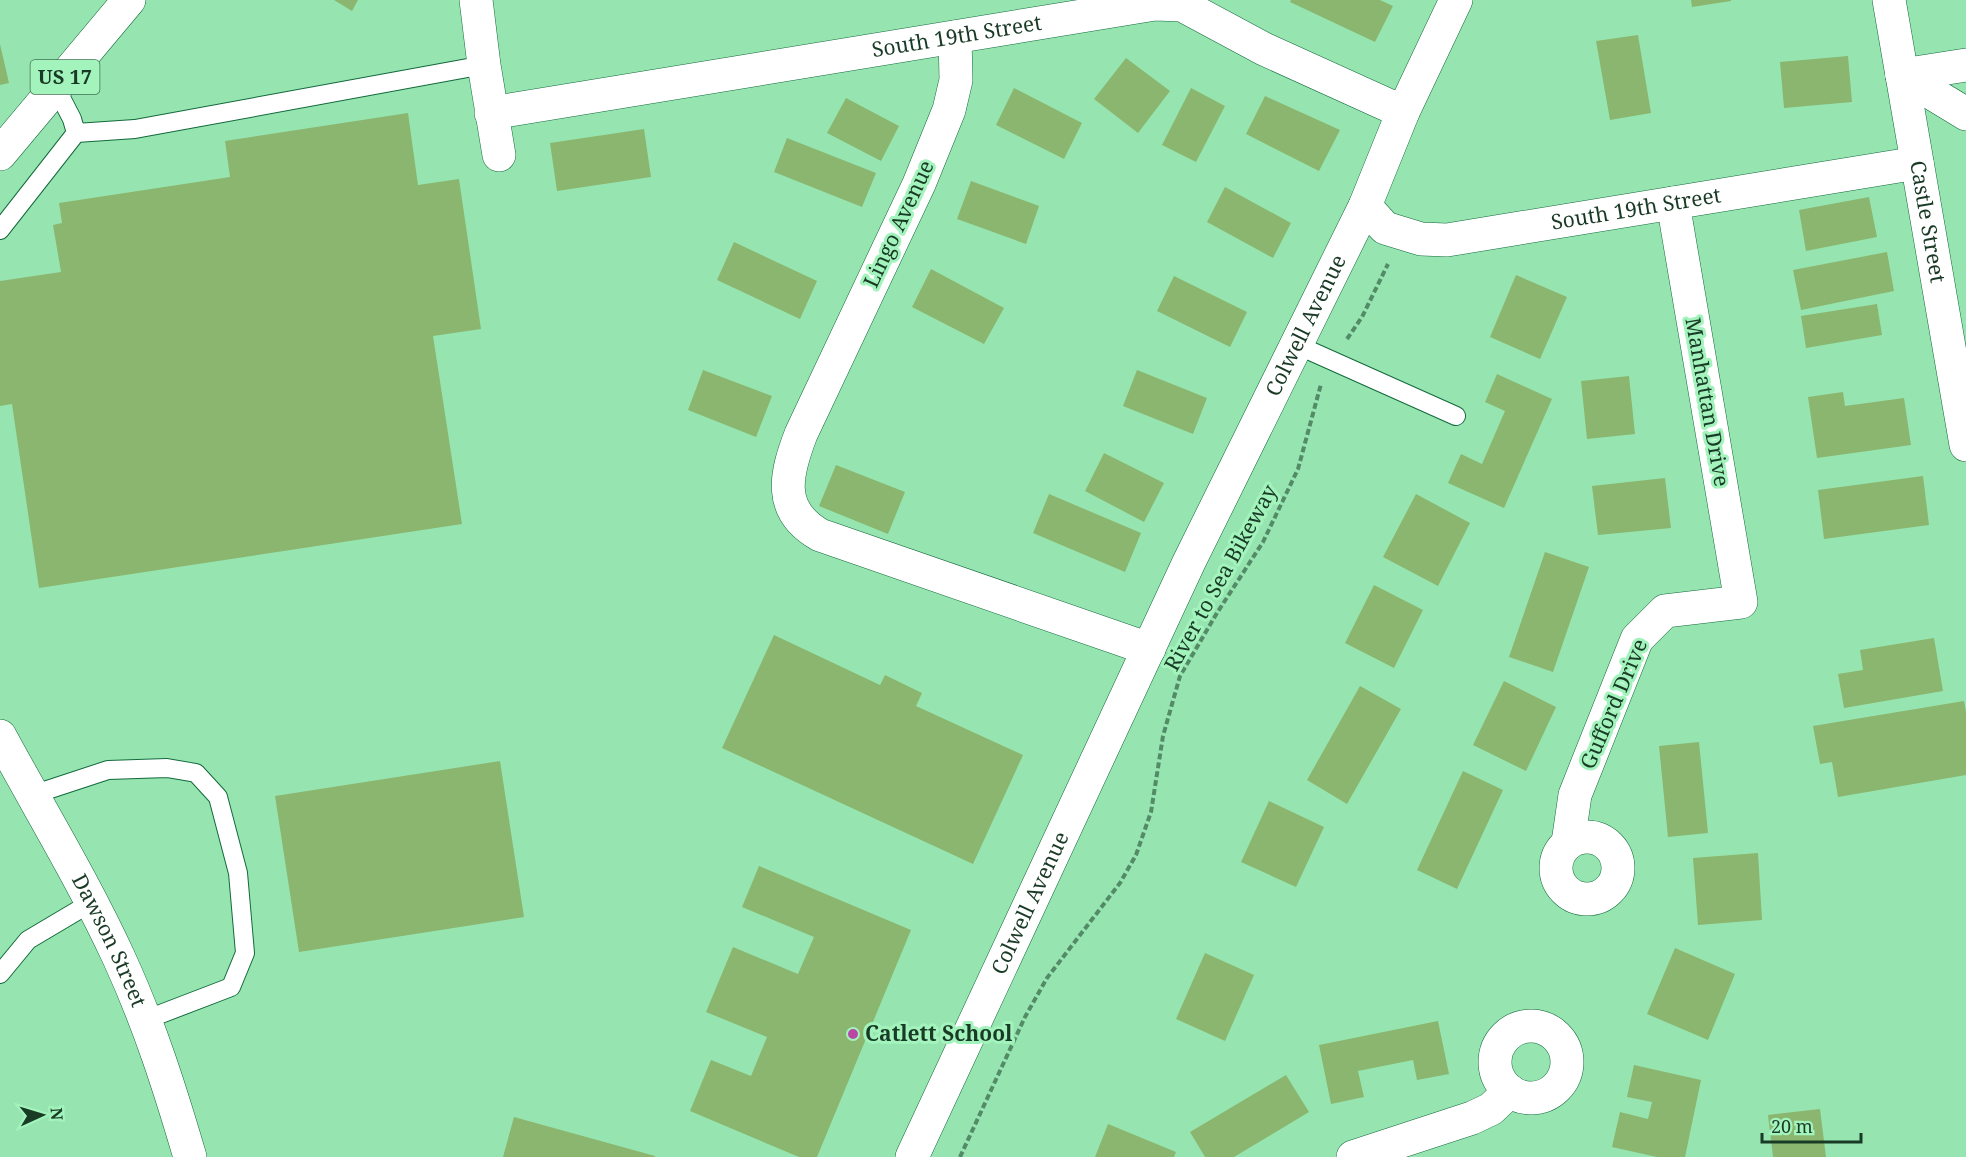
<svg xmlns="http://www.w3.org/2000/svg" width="1966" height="1157" font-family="'Noto Serif',serif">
	<rect width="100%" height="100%" fill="#96e5b0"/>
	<path fill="#8ab66f" d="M334,0h24l-6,11z
		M1291,0h89l13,6 -18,36 -85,-40z
		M1691,0h40v1l-39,6z
		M1638,35l13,78 -41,7 -14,-79z
		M0,44l9,39 -9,2z
		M1848,56l4,46 -68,6 -4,-46z
		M1126,58l44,33 -32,42 -44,-34z
		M1014,88l68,35 -18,36 -68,-34z
		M1191,88l34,18 -29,56 -34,-17z
		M1265,96l75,34 -21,41 -73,-37z
		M846,98l53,28 -18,35 -54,-28z
		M408,113l10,72 41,-6 22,150 -48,7 29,188 -423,64 -27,-184 -12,2v-125l61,-9 -8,-47 9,-2 -3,-20 171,-26 -5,-36z
		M644,129l7,48 -94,14 -7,-48z
		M787,138l89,35 -14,34 -88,-35z
		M971,181l68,25 -13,38 -69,-25z
		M1225,187l66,36 -18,35 -66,-36z
		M1869,197l8,40 -71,14 -7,-41z
		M734,242l83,39 -17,38 -83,-39z
		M1887,252l7,39 -93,19 -8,-40z
		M931,269l73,39 -20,36 -72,-37z
		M1516,275l51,22 -27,62 -50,-22z
		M1174,276l73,36 -17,35 -73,-36z
		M1877,304l5,31 -76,13 -5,-32z
		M703,370l69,26 -16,41 -68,-27z
		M1137,370l70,28 -14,36 -70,-28z
		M1497,374l55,25 -48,109 -56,-25 13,-29 21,10 23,-53 -20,-9z
		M1629,376l6,58 -48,5 -6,-58z
		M1843,392l2,14 59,-8 7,47 -94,13 -9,-61z
		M1104,453l60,30 -20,39 -59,-31z
		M836,465l69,27 -17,42 -69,-28z
		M1923,476l6,49 -105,14 -6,-49z
		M1665,478l6,50 -73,7 -6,-49z
		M1049,494l92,39 -16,39 -92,-39z
		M1416,494l54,29 -32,63 -55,-29z
		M1545,552l44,15 -36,105 -44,-15z
		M1374,585l49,25 -29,58 -49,-25z
		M774,635l106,50 5,-10 37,18 -6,13 107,49 -50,109 -251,-116z
		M1934,638l9,53 -99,17 -6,-34 25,-4 -3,-20z
		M1504,681l52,26 -30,64 -53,-26z
		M1360,686l41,23 -54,95 -40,-24z
		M1964,701l2,11v63l-128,22 -6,-35 -12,2 -7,-38z
		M1699,742l9,91 -40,4 -9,-91z
		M500,761l24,156 -225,35 -24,-156z
		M1463,771l40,19 -46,99 -40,-19z
		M1269,801l55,26 -28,60 -55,-25z
		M1758,853l4,67 -64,5 -5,-67z
		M759,866l152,64 -94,227h-18l-109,-46 21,-51 40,16 16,-39 -61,-25 27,-65 65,27 16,-37 -72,-30z
		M1675,948l60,26 -27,66 -61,-26z
		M1205,953l49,22 -29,66 -49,-22z
		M1438,1021l11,53 -32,6 -4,-20 -55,11 6,26 -33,7 -12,-59z
		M1634,1065l67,15 -16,77h-28l-45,-10 8,-35 28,7 4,-17 -25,-5z
		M1286,1075l23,37 -75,45h-29l-15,-25z
		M1820,1109l6,48h-53l-5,-42z
		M514,1117l141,39v1h-152z
		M1108,1124l68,28 -2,5h-79z"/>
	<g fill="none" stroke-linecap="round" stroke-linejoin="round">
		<g stroke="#12693b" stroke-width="20">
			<path id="lane" d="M56,88l16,31 4,14
				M76,133l59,-4 349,-64
				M0,230l76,-97
				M1297,345l159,71
				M32,795l76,-25 59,-2 29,5 22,24 20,76 7,80 -14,34 -86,33
				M0,974l28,-34 64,-38"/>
		</g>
		<g stroke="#12693b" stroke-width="34">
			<g id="street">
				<path d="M476,0l8,65 15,90"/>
				<path d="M955,37l1,43 -7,30 -30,74 -118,250c-15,39 -25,76 19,101l329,114"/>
				<path d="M1902,75l64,39"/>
				<path d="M1902,75l64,-10"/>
				<path id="s1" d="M491,113l664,-109 27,1 82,44 139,63"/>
				<path id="s2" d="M1365,206l20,22 36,11 26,1 470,-77"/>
				<circle cx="1587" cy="868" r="31"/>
				<path d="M1568,843l7,-48 62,-156 28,-28 76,-9 -68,-399"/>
				<circle cx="1531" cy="1062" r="36"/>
				<path id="s3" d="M912,1157l277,-595 176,-356 38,-94 53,-112"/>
				<path d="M1353,1157l119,-39 19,-9 19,-18"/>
			</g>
		</g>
		<g stroke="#12693b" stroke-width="34">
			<g id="secondary">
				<path id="s4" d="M1889,0l77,445"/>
				<path id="s5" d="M0,736c40,74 84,146 119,222 30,65 51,131 71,199"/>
			</g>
		</g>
		<g stroke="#12693b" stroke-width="34">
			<path id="primary" d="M0,154l129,-154"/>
		</g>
		<path stroke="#548b67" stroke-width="4" stroke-dasharray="6 3" stroke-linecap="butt" d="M1347,339l15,-22 26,-53
			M960,1157l65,-140 22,-39 73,-95 16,-28 15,-43 12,-76 17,-60 37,-63 46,-71 35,-73 23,-85"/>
		<use href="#lane" stroke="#fff" stroke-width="18"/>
		<use href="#street" stroke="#fff" stroke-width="33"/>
		<use href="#secondary" stroke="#fff" stroke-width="33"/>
		<use href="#primary" stroke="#fff" stroke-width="33"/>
	</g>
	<circle fill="#b748a6" stroke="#a3f3bd" stroke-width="2" cx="853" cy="1034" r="6"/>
	<g text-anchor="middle" stroke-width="6" stroke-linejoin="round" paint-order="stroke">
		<rect fill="#a3f3bd" stroke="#427253" stroke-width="1.5" x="30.5" y="60" width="69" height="34" rx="4.5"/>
		<g font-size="20" font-weight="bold" fill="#193a25">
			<text x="65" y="84">US 17</text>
		</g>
		<g font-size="21" fill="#193a25" stroke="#a3f3bd">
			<text dy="7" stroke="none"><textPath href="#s1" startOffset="472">South 19th Street</textPath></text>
			<text dy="7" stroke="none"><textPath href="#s2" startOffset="285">South 19th Street</textPath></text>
			<text dy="7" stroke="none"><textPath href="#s4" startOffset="225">Castle Street</textPath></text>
			<text transform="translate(899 224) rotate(-65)" y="7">Lingo Avenue</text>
			<text dy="7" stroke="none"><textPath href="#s3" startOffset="920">Colwell Avenue</textPath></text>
			<text transform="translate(1707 402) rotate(80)" y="7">Manhattan Drive</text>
			<text transform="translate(1221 578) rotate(-61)" y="7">River to Sea Bikeway</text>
			<text transform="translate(1614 704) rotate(-67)" y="7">Gufford Drive</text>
			<text dy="7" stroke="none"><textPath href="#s3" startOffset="280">Colwell Avenue</textPath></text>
			<text dy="7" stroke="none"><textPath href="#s5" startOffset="232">Dawson Street</textPath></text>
		</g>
		<g font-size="21" font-weight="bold" fill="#193a25" stroke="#a3f3bd" text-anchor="start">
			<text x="865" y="1041">Catlett School</text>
		</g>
	</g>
	<g transform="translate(42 1115) rotate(86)" stroke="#a3f3bd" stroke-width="4.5" paint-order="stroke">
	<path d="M0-4.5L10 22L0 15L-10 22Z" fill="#193a25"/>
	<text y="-9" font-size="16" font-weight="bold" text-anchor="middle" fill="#193a25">N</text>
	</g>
	<path d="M1762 1133v9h99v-9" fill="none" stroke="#193a25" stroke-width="3"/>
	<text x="1771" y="1133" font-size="18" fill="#193a25" stroke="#a3f3bd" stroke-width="4.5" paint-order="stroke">20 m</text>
</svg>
